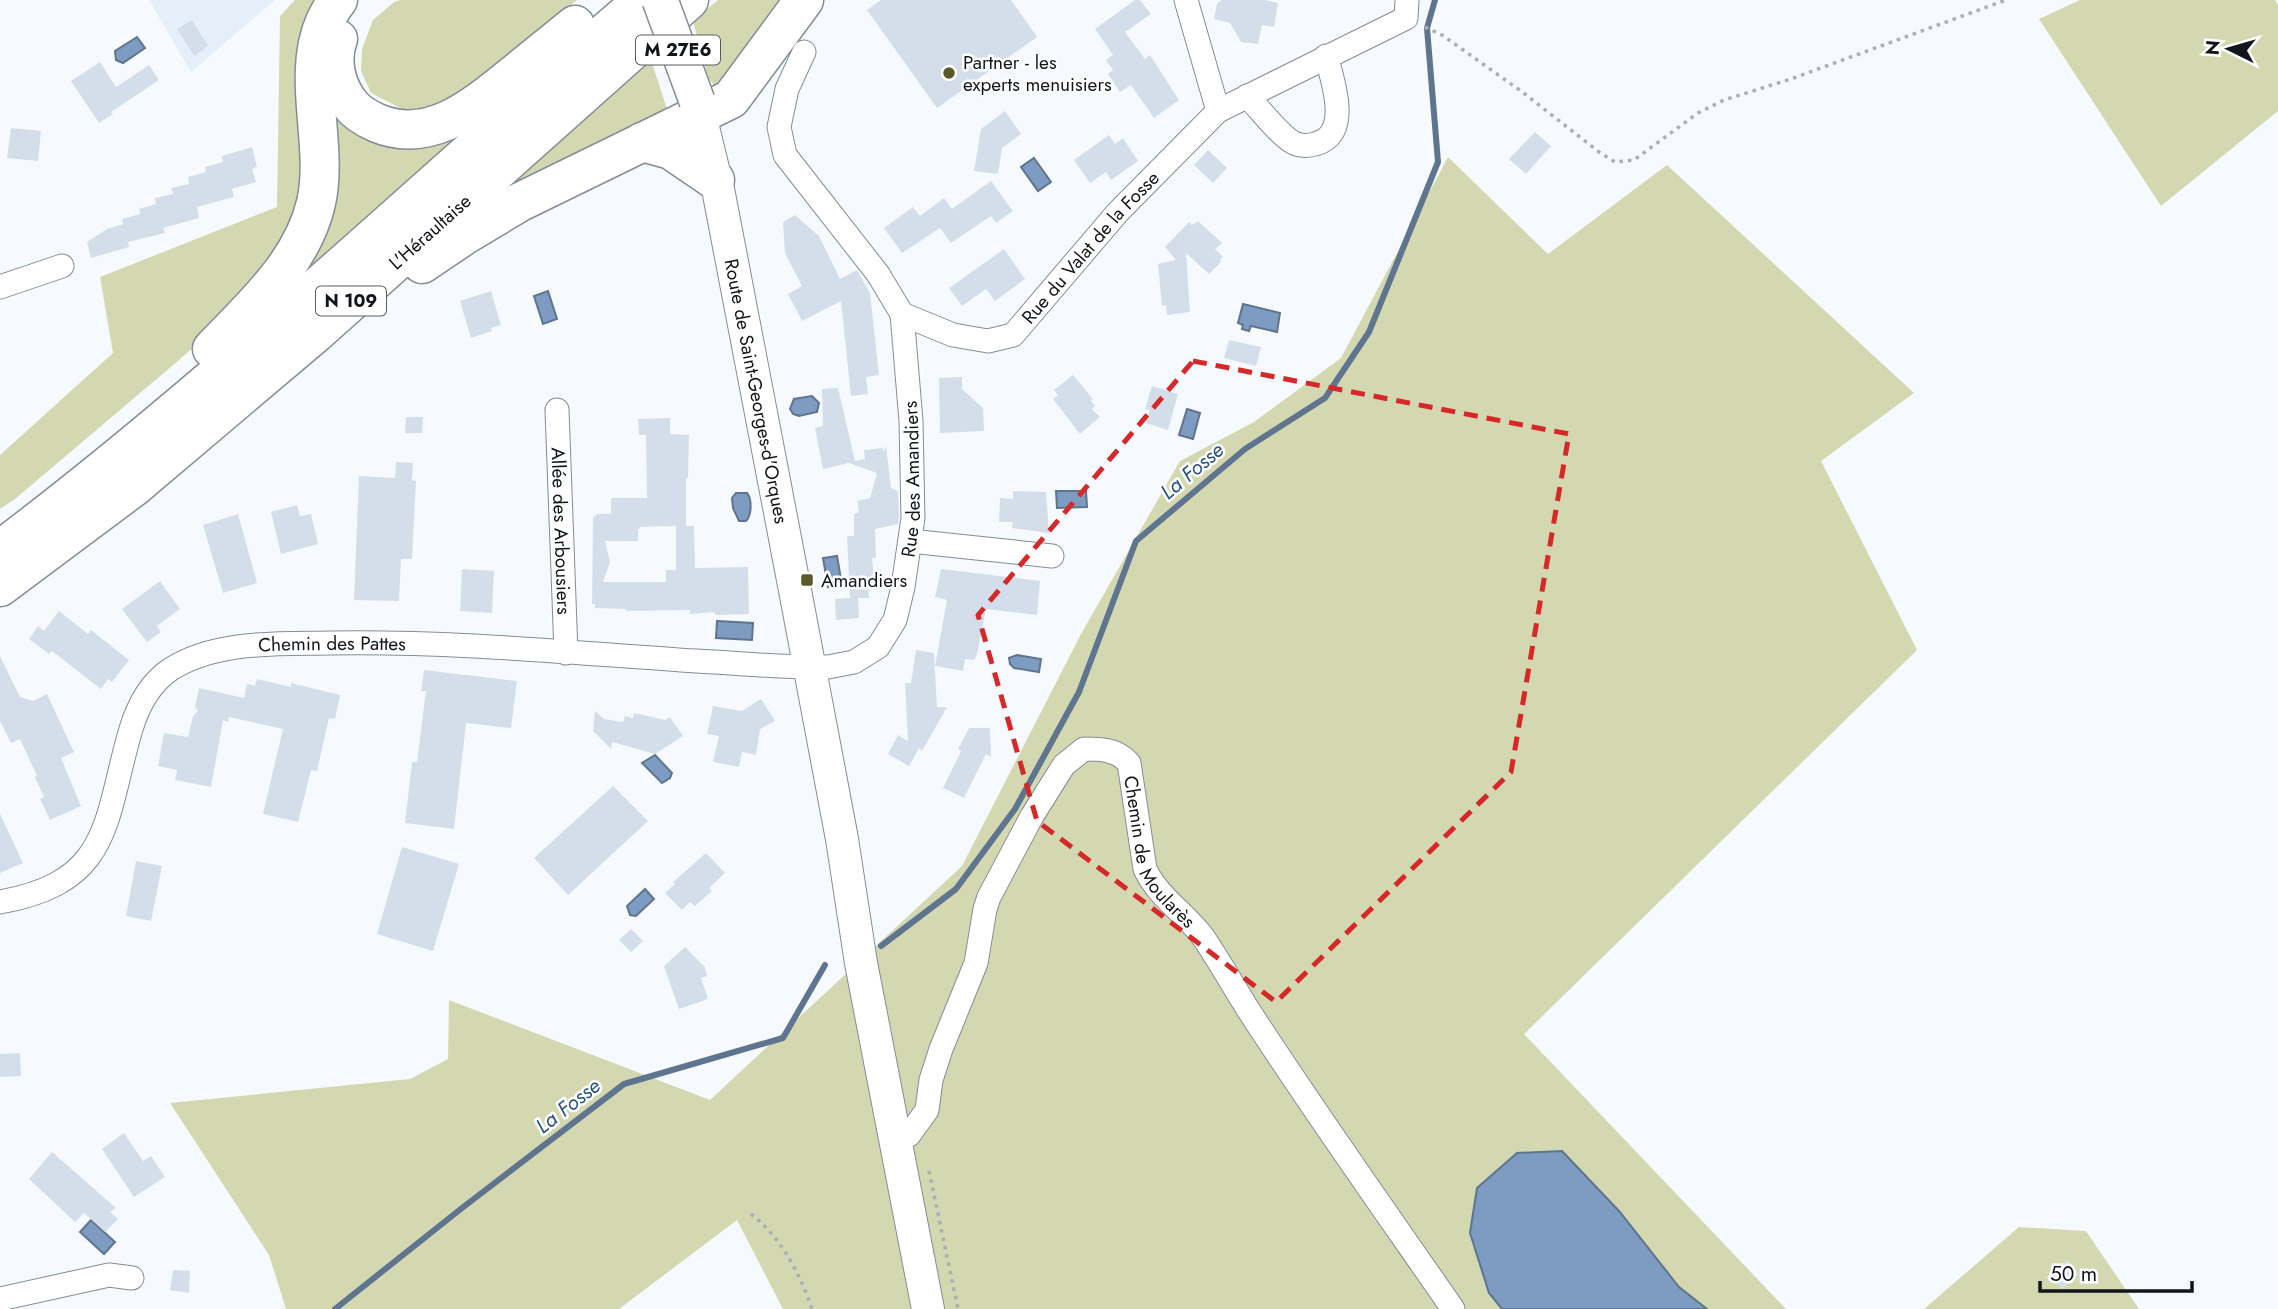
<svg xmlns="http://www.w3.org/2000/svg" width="2278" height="1309" font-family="Jost,sans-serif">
	<rect width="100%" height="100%" fill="#f6fafe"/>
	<path fill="#e6eff9" d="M149,0h126l-84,72z"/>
	<path fill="#d4d8b0" d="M295,0h27l-16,149 -8,51 -23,56 -40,54 -56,50 -164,139 -15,10v-54l113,-102 -13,-76 177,-70 3,-191z
		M400,0h177l-118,102 -53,9 -35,-18 -10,-22 1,-22 11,-29 21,-18z
		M718,0h74l-71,81 -7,4 -6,-7 -15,-57z
		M2080,0h195l3,5v106l-117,95 -122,-187z
		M651,60l18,55 -210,110z
		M333,74l12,31 128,20 -166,147 5,-18z
		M1448,157l100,97 119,-89 247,228 -93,68 96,189 -393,384 262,275h-1003l-46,-89 -118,89h-333l-17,-54 -99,-152 240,-24 38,-20 1,-59 261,100 252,-234 119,-232 99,-173 74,-39 87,-64z
		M2019,1227l67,4 53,78h-215z"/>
	<path fill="#7e9cc1" stroke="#5e748f" stroke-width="2" d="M137,37l8,11 -22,15 -7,-3 -1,-9z
		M1034,158l17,24 -13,9 -17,-24z
		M548,291l9,28 -14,5 -9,-28z
		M1243,304l37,9 -3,19 -26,-6 -2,5 -7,-2 1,-4 -5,-2z
		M812,396l7,7 -2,9 -18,4 -6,-2 -3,-5 4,-10z
		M1187,409l13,4 -7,26 -14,-4z
		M1056,491h30l1,16 -30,1z
		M736,493h11c5,6 5,22 -1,28h-7l-6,-13 -1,-10z
		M837,556l5,29 -14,2 -5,-29z
		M717,621l36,2 -1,17 -36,-2z
		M1017,655l24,4 -2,13 -25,-4 -4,-4 -1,-6z
		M655,755l17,18 -2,5 -8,5 -20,-20z
		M645,889l9,10 -18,17 -6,-1 -3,-9z
		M1562,1151l57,60 60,76 28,22h-205l-13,-16 -19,-60 7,-45 40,-35z
		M91,1220l24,22 -11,12 -24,-22z"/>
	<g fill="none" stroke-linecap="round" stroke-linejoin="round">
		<path stroke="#5e748f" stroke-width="6" d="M881,946l75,-57 59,-80 64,-117 57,-151 109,-92 80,-51 44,-66 69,-170 -11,-134 8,-28
			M335,1309l127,-101 162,-124 159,-46 42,-73"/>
	</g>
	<path fill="#d4deea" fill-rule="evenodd" d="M881,0h130l26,37 -100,71 -70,-98z
		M1135,0h5l11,14 -26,18 20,27 5,-4 29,45 -25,18 -23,-33 -11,7 -12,-18 5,-4 -7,-10 7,-5 -18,-26z
		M1222,0h43l13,3 -4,24 -12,-2 -4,19 -17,-2 -11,-19 -16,-4 3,-15z
		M192,20l16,26 -14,10 -17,-27z
		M100,62l16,25 33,-22 10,15 -48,32 2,2 -14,9 -28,-42z
		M1005,111l16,23 -19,14 -4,26 -24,-3 7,-42z
		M11,128l30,3 -3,30 -31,-3z
		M1535,132l16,14 -25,28 -17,-15z
		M1109,135l6,9 8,-6 15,23 -27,19 -5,-8 -16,11 -16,-23z
		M252,147l5,20 -5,2 4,13 -24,7 2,8 -37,10 2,11 -36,10 2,5 -37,9 1,5 -38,11 -4,-16 20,-13 16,-5 -1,-5 18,-5 -1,-5 17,-5 -1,-6 18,-4 -2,-6 18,-4 -1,-7 18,-5 -1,-5 18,-5 -1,-6z
		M1208,150l19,18 -14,15 -19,-18z
		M991,181l22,30 -17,12 -5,-7 -40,27 -11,-15 -38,25 -18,-25 29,-21 7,9 24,-18 8,11z
		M795,215l24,21 21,43 17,-9 13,23 9,82 -13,2 2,17 -17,2 -10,-95 -39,20 -14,-27 14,-8 -17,-33 -2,-31z
		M1198,221l24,22 -7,6 8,8 -3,3 1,2 -12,12 -23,-21 4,59 -23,3 -1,-10 -4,1 -4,-42 18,-4 -11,-13 24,-25 3,3z
		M1004,249l21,30 -30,22 -9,-12 -24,17 -13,-18z
		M491,291l10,34 -10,3 1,3 -21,7 -11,-37z
		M1229,340l32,7 -5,19 -32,-8z
		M1073,375l20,24 -2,2 4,5 -3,3 8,8 -20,17 -27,-35 5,-4 -4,-5z
		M962,377v12l21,19 1,23 -44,2 -1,-55z
		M1152,386l26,8 -10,36 -22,-7 4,-13 -5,-1z
		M838,388l17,73 10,-2 -1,-9 19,-2v4l3,-6 5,42 7,3 1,26 -1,7 -23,5 1,29h-4l2,22h-6l1,18h-13h2l1,20 -23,2 -1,-21 15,-1 -3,-62h7v-22l5,-2 -2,-11 13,-3 7,-25 -28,-10 -26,6 -8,-41 8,-2 -1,-37z
		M406,417h17l-1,16h-17z
		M670,418v16l19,1 -1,43h-2v48h8l1,42 53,-1 1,47 -34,1v-3l-25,2v-4l-64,1v-2l-31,-1v-4h-3l1,-87 3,-1v-2h15v-16h36l-1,-63h-7l-1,-16zM676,526v44h-10v12h-63l7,-20 -5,-21h33v-12h2v-2z
		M396,462l17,1 -1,17 4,1 -4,78h-11l-2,42 -45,-1 5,-124 36,2z
		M1013,491l33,1 3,41 -37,-5 1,-6h-14l1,-24 13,1z
		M297,505l3,11 11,-2 7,30 -37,10 -10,-42z
		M238,514l19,69 -34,10 -20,-68z
		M462,569l32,2 -2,42 -32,-2z
		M941,569l99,12 -3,34 -51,-6 -9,45 -3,6 -9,-1 -2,12 -28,-5 12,-66 -12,-3z
		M160,581l20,28 -23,17 4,6 -14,10 -25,-33z
		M59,611l29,23 3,-4 38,30 -17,22 -4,-3 -7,10 -49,-38 -3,3 -20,-15 9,-13 6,5z
		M916,650l18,3 3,54h10l-25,44 -3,-3 -10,18 -21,-12 10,-19 10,6 -3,-58h6z
		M0,656l20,41 13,4 14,-7 27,58 -13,6 20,48 -31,14 -10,-21 4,-2 -9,-20 2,-1 -17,-37 -9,4 -11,-22z
		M424,670l93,11 -6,47 -45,-5 -12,106 -49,-6 7,-61h5l9,-71h-5z
		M257,679l34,8v-4l49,12 -5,24 -6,-1 -12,53 -6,-1 -13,52 -35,-8 20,-85 -54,-12 -1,5 -5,-2 -12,67 -36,-7 2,-10 -19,-4 6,-33 24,4 5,-21 5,-5 -3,-4 4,-19 45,10 3,-14 8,2z
		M761,699l14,22 -15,8 -4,26 -14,-3 -3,15 -26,-5 6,-26 -12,-2 6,-28 29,5z
		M595,711l9,8 19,3 2,-6 8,2 1,-5 31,7 5,-3 13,19 -28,18 -43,-12 -1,7 -18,-18z
		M969,728h21l1,29 -5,-3 -22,44 -21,-10 18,-37 -3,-2z
		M613,786l35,35 -80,74 -34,-37z
		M0,814l23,49 -23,10z
		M402,847l57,17 -26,87 -56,-17z
		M706,853l19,20 -16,15 3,3 -17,15 -5,-4 -8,8 -17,-17 10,-9 -2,-2z
		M136,861l26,5 -11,55 -25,-5z
		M631,929l12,12 -12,11 -12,-12z
		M685,947l20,20 2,9 -6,2 7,21 -29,10 -15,-43z
		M20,1053l1,23 -21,1v-23z
		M124,1133l19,28 8,-5 14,21 -31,20 -32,-48z
		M52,1152l64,56 -6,4 8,7 -13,13 -21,-19 -9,9 -46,-43z
		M2067,1260l12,14 -17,15 -11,-15z
		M173,1270l17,1 -1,22 -19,-3z"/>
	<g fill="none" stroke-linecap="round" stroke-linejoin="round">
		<g stroke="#838c97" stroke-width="25">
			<g id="street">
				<path d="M1186,0l32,111"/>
				<path id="s1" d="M804,52l-17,37 -8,38 6,28 93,119 24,40 51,21 35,6 25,-6 105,-123 100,-101 188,-93 1,-18"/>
				<path d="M1247,96c11,11 34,41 47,47 6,3 15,3 21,1 37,-9 18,-63 11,-88"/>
				<path d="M0,287l62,-21"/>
				<path id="s2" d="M557,410l9,243"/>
				<path d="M910,541l142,15"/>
				<path id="s3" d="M0,902c113,-20 104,-82 131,-173 7,-23 19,-46 40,-60 46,-29 108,-25 160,-26 122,-2 244,10 365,18 44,2 88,7 132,6l26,-5 24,-15 17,-27 8,-33 10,-69 -2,-97 -9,-107"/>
				<path id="s4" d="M895,1141l14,-6 18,-25 4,-30 10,-31 35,-86 9,-54 4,-12 43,-81 32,-51 20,-16c17,0 32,0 45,14l16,106c13,28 40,44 58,68 17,25 32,52 48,77 65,100 134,197 202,295"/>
				<path d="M0,1299l109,-24 23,3"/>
			</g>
		</g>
		<g stroke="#838c97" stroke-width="34">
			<g id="secondary">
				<path id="s5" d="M700,115l18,74 76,396 48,254 19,124 67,346"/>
			</g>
		</g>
		<g stroke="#838c97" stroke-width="41">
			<g id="highway">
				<path d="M338,39c-8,22 -2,48 13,66 6,8 17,14 26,18 53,22 96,-16 135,-47 21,-17 42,-34 63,-51"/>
				<path d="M642,142l29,8 44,30"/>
				<path d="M422,264l43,-29 55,-33 211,-103 73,-99"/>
				<path d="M212,349c41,-43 90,-86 104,-146 15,-66 -24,-145 22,-203"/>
				<path d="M0,550c225,-170 428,-367 643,-550"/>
				<path id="s6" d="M0,587l134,-100 182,-154 373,-333"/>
			</g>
		</g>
		<path stroke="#abafb3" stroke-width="3.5" stroke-dasharray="3.5 5" stroke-linecap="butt" d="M1425,27l17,8 79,56 78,61 16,10 19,-2 64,-47 26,-13 67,-21 215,-79
			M929,1171l29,138
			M751,1214c30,23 49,60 61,95"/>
		<use href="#street" stroke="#fff" stroke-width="23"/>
		<use href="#secondary" stroke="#fff" stroke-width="32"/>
		<use href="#highway" stroke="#fff" stroke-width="38"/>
		<g stroke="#838c97" stroke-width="38" stroke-linecap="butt">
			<path id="primary-bridge" d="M660,0l37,101"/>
		</g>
		<use href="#primary-bridge" stroke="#fff" stroke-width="35"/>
	</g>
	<path fill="none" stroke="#d62828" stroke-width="5" stroke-dasharray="14 9" stroke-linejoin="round" d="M1193,361l376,73 -58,338 -235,230 -239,-181 -59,-206z"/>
	<g fill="#585b28" stroke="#fff" stroke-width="2.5">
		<circle cx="949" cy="73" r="7"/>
		<rect x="800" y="573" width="14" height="14" rx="3.5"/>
	</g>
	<g text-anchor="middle" stroke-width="5" stroke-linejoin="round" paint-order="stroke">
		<g fill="#fff" stroke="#595c5f" stroke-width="2">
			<rect x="636" y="35.5" width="84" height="29" rx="5"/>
			<rect x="316" y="286.5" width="70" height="29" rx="5"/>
		</g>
		<g font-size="18" font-weight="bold" fill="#12161a">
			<text x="678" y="56">M 27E6</text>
			<text x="351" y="307">N 109</text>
		</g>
		<g font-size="19" fill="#12161a" stroke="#fff" text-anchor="start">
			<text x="963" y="69">Partner - les<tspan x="963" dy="22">experts menuisiers</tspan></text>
			<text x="821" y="587">Amandiers</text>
		</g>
		<g font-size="19" fill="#12161a" stroke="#fff">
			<text dy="7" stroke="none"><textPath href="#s6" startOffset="558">L'Héraultaise</textPath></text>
			<text dy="7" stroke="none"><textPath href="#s1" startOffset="539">Rue du Valat de la Fosse</textPath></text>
			<text dy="7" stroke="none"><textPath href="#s5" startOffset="282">Route de Saint-Georges-d'Orques</textPath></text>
			<text dy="7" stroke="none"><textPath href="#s3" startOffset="1202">Rue des Amandiers</textPath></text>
			<text dy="7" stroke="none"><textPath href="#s2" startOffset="121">Allée des Arbousiers</textPath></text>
			<text dy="7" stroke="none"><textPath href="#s3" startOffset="476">Chemin des Pattes</textPath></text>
			<text dy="7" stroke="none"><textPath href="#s4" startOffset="592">Chemin de Moularès</textPath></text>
		</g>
		<g font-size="21" font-style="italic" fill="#285383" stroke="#fff">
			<text transform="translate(1192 471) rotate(-40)" y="7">La Fosse</text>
			<text transform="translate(568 1106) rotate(-38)" y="7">La Fosse</text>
		</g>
	</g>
	<g transform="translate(2229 49) rotate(275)" stroke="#ffffff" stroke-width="5" paint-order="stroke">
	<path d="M0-5L12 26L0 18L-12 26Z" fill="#12161a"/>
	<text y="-10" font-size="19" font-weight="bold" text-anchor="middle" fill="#12161a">N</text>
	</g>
	<path d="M2040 1281v10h152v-10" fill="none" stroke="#12161a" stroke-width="3.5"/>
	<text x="2050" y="1281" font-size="21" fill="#12161a" stroke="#ffffff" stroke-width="5" paint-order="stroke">50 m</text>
</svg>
